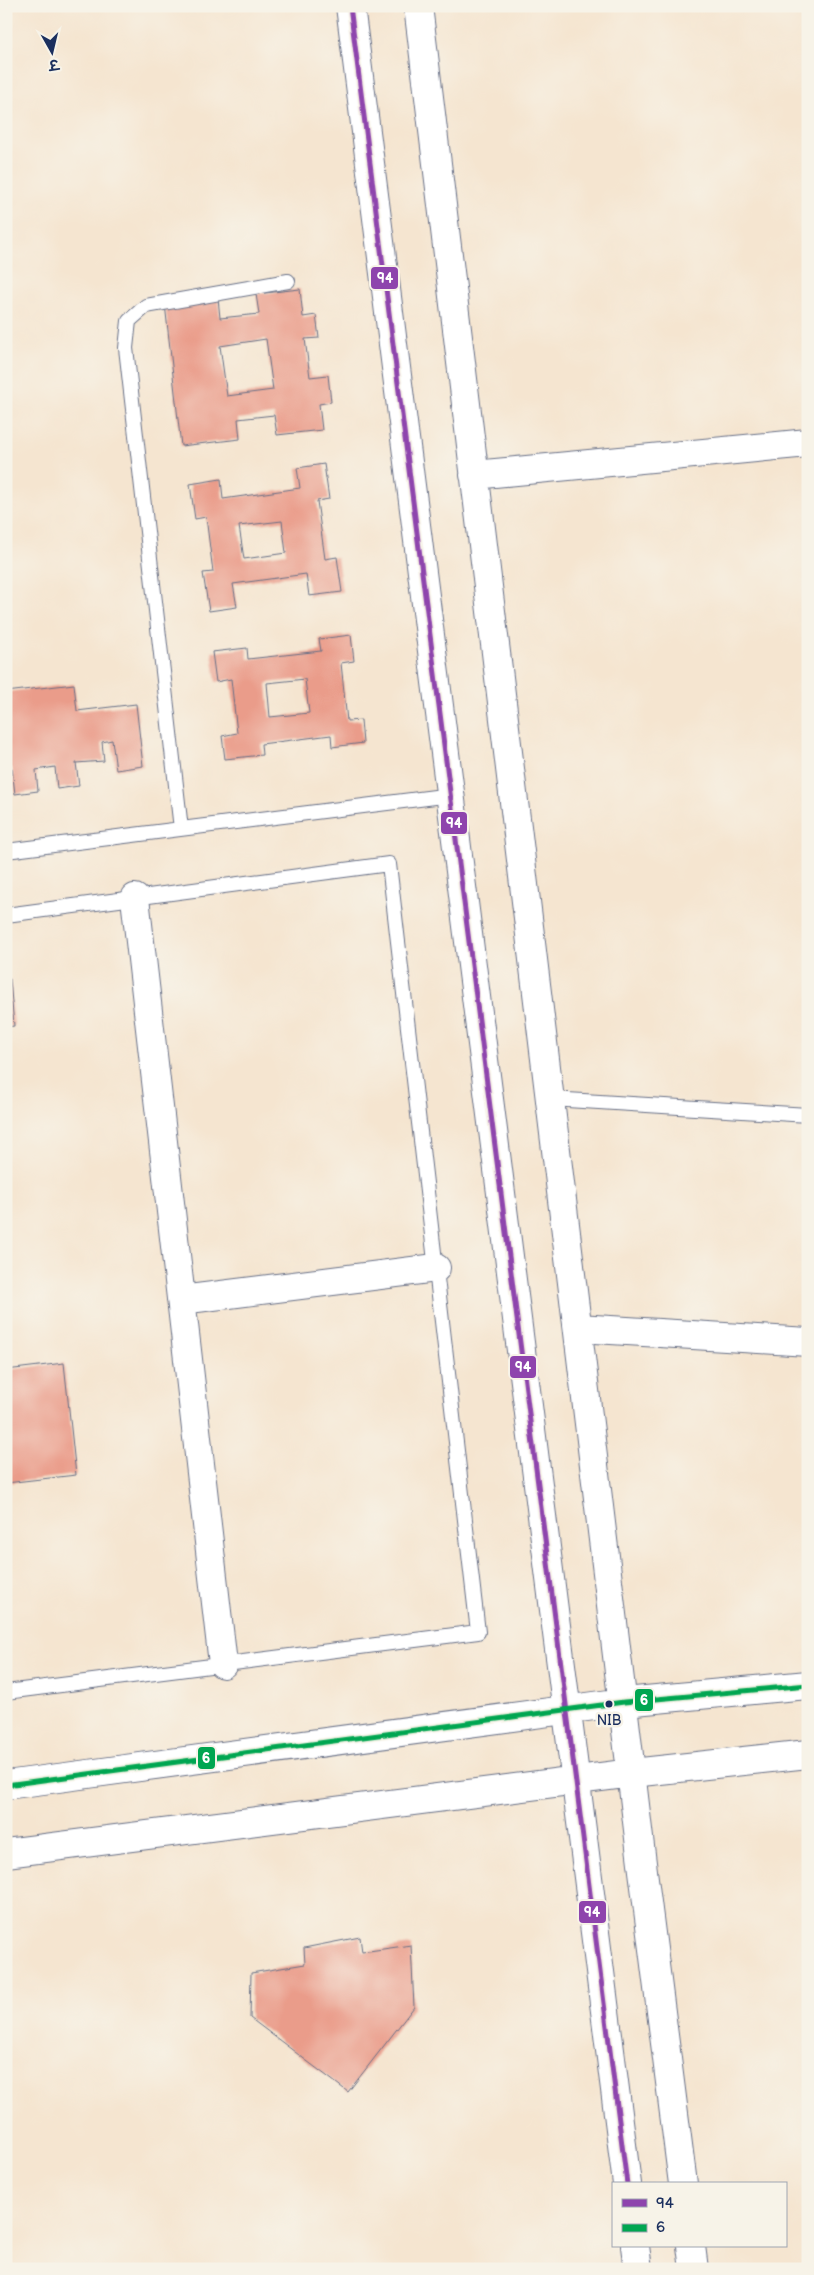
<svg xmlns="http://www.w3.org/2000/svg" width="814" height="2275" font-family="'Balsamiq Sans','Playpen Sans Deva',sans-serif">
	<rect width="100%" height="100%" fill="#f7f3e8"/>
	<filter id="ink" filterUnits="userSpaceOnUse"><feTurbulence type="fractalNoise" baseFrequency=".02" numOctaves="2"/><feDisplacementMap in="SourceGraphic" scale="10" xChannelSelector="R" yChannelSelector="G"/><feConvolveMatrix kernelMatrix="1 2 1 2 8 2 1 2 1" color-interpolation-filters="sRGB"/></filter>
	<filter id="wash" filterUnits="userSpaceOnUse"><feTurbulence type="fractalNoise" baseFrequency=".0096" numOctaves="4" result="noise"/><feDisplacementMap in="SourceGraphic" scale="20" xChannelSelector="R" yChannelSelector="G"/><feGaussianBlur stdDeviation="1.12" result="paint"/><feColorMatrix in="noise" values="0 0 0 0 0 0 0 0 0 0 0 0 0 0 0 0 0 1.4 0 .05"/><feComposite in="paint" operator="in"/></filter>
	<g filter="url(#wash)">
		<rect width="100%" height="100%" fill="#f5e5d0"/>
		<g id="blocks">
			<path fill="#ea9c8a" fill-rule="evenodd" d="M300,289l3,28 13,-2 3,23 -14,1 5,38 18,-2 3,27 -12,2 3,26 -45,5 -3,-20 -36,4 2,20 -59,7 -16,-142 53,-6 2,20 39,-4 -3,-20zM266,339l7,51 -46,6 -7,-50z
				M324,464l5,35 -12,2 8,58 12,-2 5,35 -33,4 -3,-22 -73,10 4,23 -28,4 -6,-38 10,-1 -7,-55 -11,2 -5,-35 31,-5 2,20 77,-11 -3,-20zM282,521l4,32 -42,6 -5,-33z
				M351,635l3,26 -13,2 6,58 14,-1 2,23 -31,4 -1,-12 -70,9 1,11 -37,4 -3,-23 15,-3 -6,-54 -15,3 -4,-30 35,-4 1,11 73,-8 -2,-12zM305,679l4,34 -39,4 -3,-34z
				M74,684l3,27 59,-7 7,62 -27,4 -4,-30 -10,2 2,19 -28,2 3,23 -22,3 -2,-22 -19,3 2,21 -23,3 -3,-26h-6v-76z
				M6,979h4l4,47 -8,1z
				M64,1363l12,112 -70,8v-113z
				M360,1937l2,15 49,-7 3,62 -66,85 -98,-74 1,-45 54,-9 -1,-16z"/>
		</g>
	</g>
	<g filter="url(#ink)">
		<use href="#blocks" fill-opacity="0" stroke="#676f86" stroke-width="1"/>
		<g fill="none" stroke-linecap="round" stroke-linejoin="round">
			<g stroke="#676f86" stroke-width="16">
				<path id="lane" d="M181,829l-55,-481 3,-27 17,-15 142,-25
					M6,851l445,-56
					M6,915l383,-51 89,768 -472,60
					M551,1099l257,16"/>
			</g>
			<g stroke="#676f86" stroke-width="30">
				<path id="street" d="M135,898l88,766
					M181,1300l255,-32
					M578,1328l230,14
					M624,1702l184,-17
					M632,1773l176,-19"/>
			</g>
			<g stroke="#676f86" stroke-width="30">
				<path id="secondary" d="M350,6l277,2178
					M418,6l224,1857 41,321
					M474,475l334,-32
					M6,1785l618,-83
					M6,1853l626,-80
					M635,2246l3,23
					M691,2246l3,23"/>
			</g>
			<use href="#lane" stroke="#fff" stroke-width="14"/>
			<use href="#street" stroke="#fff" stroke-width="28"/>
			<use href="#secondary" stroke="#fff" stroke-width="28"/>
			<g stroke="#f7f3e8" stroke-width="9">
				<path id="bus-1" d="M350,6l277,2178"/>
			</g>
			<g stroke="#f7f3e8" stroke-width="9">
				<path id="bus-2" d="M6,1785l618,-83 184,-17"/>
			</g>
			<use href="#bus-1" stroke="#8e44ad" stroke-width="5"/>
			<use href="#bus-2" stroke="#00a651" stroke-width="5"/>
		</g>
	</g>
	<circle fill="#1b2f5e" stroke="#f7f3e8" stroke-width="2" cx="609" cy="1704" r="4.5"/>
	<g text-anchor="middle" stroke-width="5" stroke-linejoin="round" paint-order="stroke">
		<g font-size="14" fill="#1b2f5e" stroke="#f7f3e8">
			<text x="609" y="1725">NIB</text>
		</g>
	</g>
	<g stroke="#f7f3e8" stroke-width="2">
		<rect x="370" y="266" width="29" height="24" rx="5" fill="#8e44ad"/>
		<rect x="440" y="811" width="28" height="24" rx="5" fill="#8e44ad"/>
		<rect x="509" y="1355" width="28" height="24" rx="5" fill="#8e44ad"/>
		<rect x="634" y="1688" width="20" height="24" rx="5" fill="#00a651"/>
		<rect x="197" y="1746" width="19" height="24" rx="5" fill="#00a651"/>
		<rect x="578" y="1900" width="29" height="24" rx="5" fill="#8e44ad"/>
	</g>
	<g font-size="14" text-anchor="middle" font-weight="bold" fill="#fff">
		<text x="385" y="283">94</text>
		<text x="454" y="828">94</text>
		<text x="523" y="1372">94</text>
		<text x="644" y="1705">6</text>
		<text x="206" y="1763">6</text>
		<text x="592" y="1917">94</text>
	</g>
	<rect width="814" height="2275" fill="none" stroke="#f7f3e8" stroke-width="25"/>
	<rect x="612" y="2182" width="175" height="65" fill="#f7f3e8" stroke="#9fa5b1"/>
	<rect x="622" y="2199" width="25" height="8" fill="#8e44ad" stroke="#9fa5b1"/>
	<text x="656" y="2208" font-size="15" fill="#1b2f5e">94</text>
	<rect x="622" y="2224" width="25" height="8" fill="#00a651" stroke="#9fa5b1"/>
	<text x="656" y="2232" font-size="15" fill="#1b2f5e">6</text>
	<g transform="translate(52 52) rotate(172)" stroke="#f7f3e8" stroke-width="4" paint-order="stroke">
	<path d="M0-4L9 19L0 12L-9 19Z" fill="#1b2f5e"/>
	<text y="-8" font-size="14" font-weight="bold" text-anchor="middle" fill="#1b2f5e">उ</text>
	</g>
</svg>
